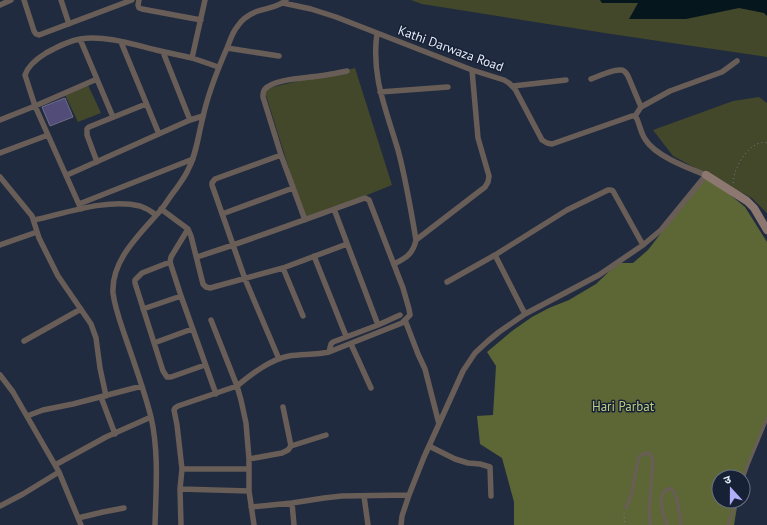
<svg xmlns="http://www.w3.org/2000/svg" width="767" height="525" font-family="'PT Sans','Noto Sans Devanagari',sans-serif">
	<rect width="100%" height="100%" fill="#212b3f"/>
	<path fill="#424829" d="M411,0h356v57l-156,-23 -189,-30z
		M355,68l37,117 -87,35 -41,-131z
		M88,85l13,28 -23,9 -13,-27z
		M759,97l8,6v110l-15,-15 -79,-42 -20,-26 80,-29z"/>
	<path fill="#5d6736" d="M706,175l39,32 22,35v179l-24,56h-24v24h19l-4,24h-220v-23l-12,-44 -22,-14 -3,-28 16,-1 3,-49 -9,-14 25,-21 20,-14 17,-9 20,-8 27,-16 22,-21h15l15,-13z"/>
	<path fill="#05161d" d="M600,0h167v16l-3,-3 -25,-5 -53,11h-57l9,-16h-36z"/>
	<path fill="#524c78" stroke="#6e6c86" d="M65,98l8,19 -23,9 -8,-19z"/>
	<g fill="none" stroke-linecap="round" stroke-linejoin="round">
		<path stroke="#717a8b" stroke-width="1" stroke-dasharray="1 3" stroke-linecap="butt" d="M733,183c1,-4 1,-7 2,-10 3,-12 18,-34 32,-30
			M624,513v2l1,10"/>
		<path stroke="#695d57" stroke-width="3" d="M743,479l5,-14 19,-46
			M626,508l5,-13 8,-38 4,-3 6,-1 3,4 1,4 -4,48 1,16
			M667,525c-3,-11 -13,-33 3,-37 9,6 9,27 11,37
			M728,525l8,-24"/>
		<path stroke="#695d57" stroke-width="5.5" d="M24,0l10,31 2,3 3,1 93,-35
			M61,0l8,24
			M139,0l-1,5 1,3 3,1 59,11
			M283,3l28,6 25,8 136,53 32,10 5,3 6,6 27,51 5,3 5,1 80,-28h3l2,3c3,7 4,14 8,20 10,17 43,29 61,36l-45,55 -18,15 -44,30 -74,39 -26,18 -11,9 -13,12 -12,18 -39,86 -15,38 -7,21 -1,9
			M0,5l11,-5
			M377,33c-6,44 9,76 21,117 8,30 13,60 18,90 -3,14 -10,18 -22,24
			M80,39l33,78
			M121,42l38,92
			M227,48l52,8
			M163,52l27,68
			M192,58l13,-58
			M591,79c7,-3 24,-10 30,-9 4,0 5,3 7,6l13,31
			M513,86l53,-6
			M380,92l68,-5
			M635,116l6,-9 29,-16 52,-19 15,-11
			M0,120l35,-14 62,-27
			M0,153l48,-18
			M97,162l-10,-27v-6l2,-2 57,-23
			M67,175l123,-55 13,-4
			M0,177l32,39 7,22 19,38 33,48 5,14 4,30 6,28
			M79,204l114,-45
			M81,209l-46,-103 -10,-31c3,-10 13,-17 21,-22 11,-6 22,-12 34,-14 25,-4 52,5 76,11 12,3 24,5 36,8 9,3 18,6 26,9
			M161,209l27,20 3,7 12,48 3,3 4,1 73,-20 64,-24
			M334,209l44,116
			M222,214l71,-26
			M34,220c32,-7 74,-22 106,-14 6,2 11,5 16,9
			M305,220l-24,-65 -18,-58c0,-3 0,-6 2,-8 8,-10 42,-11 54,-13 9,-1 18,-3 28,-5
			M188,229l-17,28 -1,5 11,34 35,98
			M416,240l69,-53 3,-5 1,-6 -11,-38 -6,-68
			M0,245l37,-13
			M495,255l30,59
			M314,256l32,80
			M170,262l-28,11 -7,7v3l28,88 4,6h4l34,-12
			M283,268l20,48
			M447,282l48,-27 72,-45 41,-20h3l2,1 30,54
			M143,309l38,-13
			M211,320l26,66 4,14 5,23 3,36v32l5,34
			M405,320l13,34 7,15 14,55
			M24,341l57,-32
			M154,343l38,-14
			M351,344l20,44
			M329,352l2,-8 2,-2 45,-17 22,-10
			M279,359l-34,-80 -33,-94v-2l3,-4 66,-24
			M0,375l13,17 46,80 22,53
			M101,397l14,37
			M27,416l16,-6 30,-6 69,-18
			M291,446l35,-11
			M429,446l26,13 13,4 12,1 10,3 1,29
			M249,459l33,-6 6,-3 3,-4 -8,-39
			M55,465l51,-28 45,-20
			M182,469h67
			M180,489l69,2
			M364,496l4,29
			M292,503l2,22
			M0,506l23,-12 36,-22
			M251,507l41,-4 32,-5 18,-2 67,-1
			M78,518l25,-6 21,-4
			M155,525c1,-36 4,-73 -4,-108 -7,-27 -16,-52 -25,-78 -5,-15 -11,-30 -13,-46 -2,-33 27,-59 47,-82 6,-7 10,-15 16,-22 4,-6 8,-11 11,-17 10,-18 11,-37 16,-55 5,-24 14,-46 24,-69 3,-7 5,-15 10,-21 5,-8 13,-13 21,-16 9,-3 21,-4 28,-11
			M181,525l-1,-36 2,-20 -5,-44 -3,-15 1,-2 3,-2 59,-20c15,-12 32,-26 52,-30 13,-2 27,-1 40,-4l73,-29 8,-8 -1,-6 -6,-21 -34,-88 -4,-2c-56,20 -112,41 -168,59"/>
		<path stroke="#8c7870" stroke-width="8" d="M706,175l41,26 7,7 13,22"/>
	</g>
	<g text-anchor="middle" stroke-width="3" stroke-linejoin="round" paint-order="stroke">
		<g font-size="13" fill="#e3eaf8" stroke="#172135">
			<text transform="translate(451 48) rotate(20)" y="5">Kathi Darwaza Road</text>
		</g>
		<g font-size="13" fill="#bece82" stroke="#172135">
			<text x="623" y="411">Hari Parbat</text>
		</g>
	</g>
	<g transform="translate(731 489) rotate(339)"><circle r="19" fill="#172135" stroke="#697183"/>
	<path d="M0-3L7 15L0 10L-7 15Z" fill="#b1adfa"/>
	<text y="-6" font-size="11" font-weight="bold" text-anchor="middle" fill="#e3eaf8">उ</text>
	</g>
</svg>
